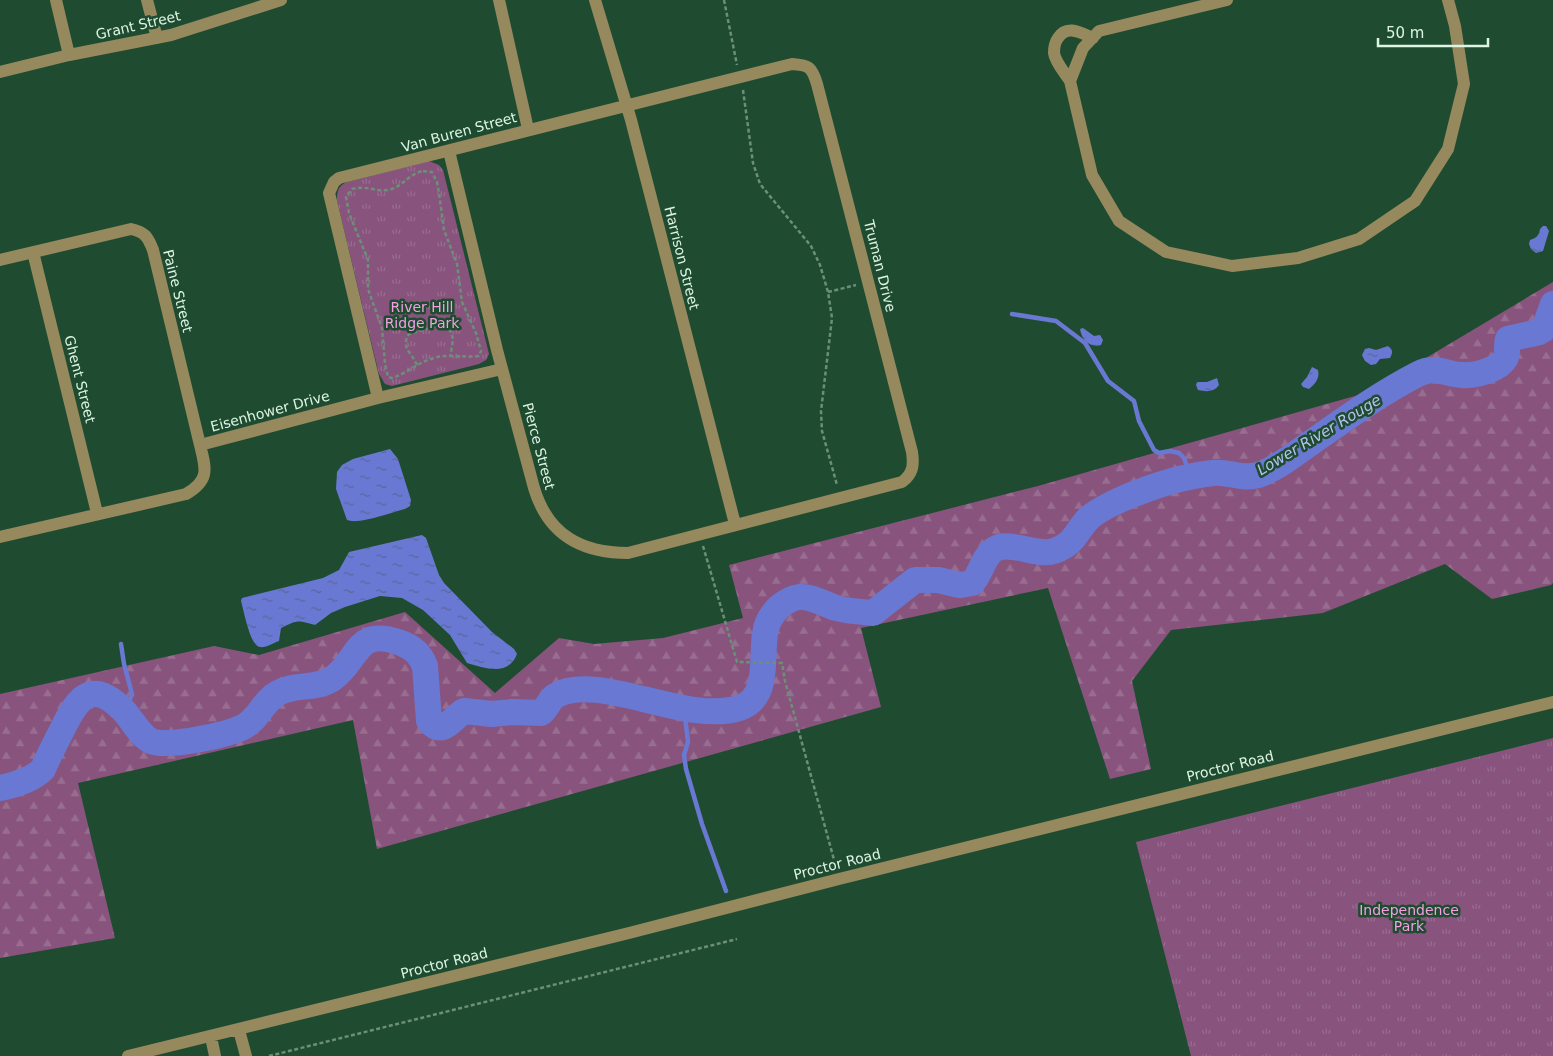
<svg xmlns="http://www.w3.org/2000/svg" width="1553" height="1056" font-family="'DejaVu Sans',sans-serif">
	<defs>
		<pattern id="forest-firs" width="22" height="20" patternUnits="userSpaceOnUse" patternTransform="scale(1.25)"><rect width="22" height="20" fill="#88547e"/><path d="M5 1l3.5 6h-7zM16 11l3.5 6h-7z" fill="#986d90"/></pattern>
		<pattern id="park-tufts" width="24" height="20" patternUnits="userSpaceOnUse" patternTransform="scale(1.25)"><rect width="24" height="20" fill="#88547e"/><path d="M3 7l-1-3M5 7V3M7 7l1-3M15 17l-1-3M17 17v-4M19 17l1-3" fill="none" stroke="#986d90"/></pattern>
		<pattern id="water-ripples" width="26" height="14" patternUnits="userSpaceOnUse" patternTransform="scale(1.25)"><rect width="26" height="14" fill="#6979d3"/><path d="M2 4q2-2 4 0t4 0M15 11q2-2 4 0t4 0" fill="none" stroke="#59669a"/></pattern>
	</defs>
	<rect width="100%" height="100%" fill="#1f4c30"/>
	<path fill="url(#forest-firs)" d="M1553,282v301l-2,2 -59,14 -47,-35 -122,49 -152,17 -39,51 19,88 -41,10 -62,-191 -187,40 20,79 -504,142 -24,-129 -275,63 37,155 -115,20v-264l214,-48 45,9 146,-43 90,81 64,-55 35,6 69,-6 80,-20 -14,-53 309,-79 331,-94z"/>
	<path fill="url(#park-tufts)" d="M429,161l10,4 4,5 46,184 -3,6 -7,4 -87,22 -7,-2 -6,-10 -42,-173c0,-10 1,-15 10,-19z
		M1553,738v318h-362l-55,-214z"/>
	<path fill="url(#water-ripples)" d="M1543,226h3l3,5 -6,20 -7,2 -5,-4 -2,-5 1,-4c6,-2 9,-4 10,-11z
		M1083,328l11,8 6,-1 3,5 -2,5c-12,3 -19,-5 -21,-16z
		M1388,346c5,4 5,6 2,12l-10,1 -4,5 -5,1 -6,-4 -3,-6 3,-6 4,-1 7,2z
		M1312,367l6,3c2,9 -3,14 -9,19l-6,-2 -2,-3 6,-7z
		M1217,378l2,7c-5,7 -12,7 -21,5l-2,-5 1,-3h10z
		M390,449l8,10 13,41 -1,6 -5,3c-13,3 -46,16 -58,11l-11,-31 1,-17 5,-7 11,-6z
		M422,535l4,3 13,37 5,8 48,49 22,17 3,5c-9,23 -32,14 -50,9l-17,-28 -27,-25 -21,-12 -22,-2 -35,11 -14,6 -16,12c-18,-5 -17,-5 -34,3l-2,13c-6,2 -13,7 -19,6 -10,-1 -16,-36 -19,-46l1,-3 81,-20 16,-8 10,-18z"/>
	<g fill="none" stroke-linecap="round" stroke-linejoin="round">
		<path stroke="#6979d3" stroke-width="4.5" d="M1012,314l44,7 29,22 23,38 26,20 5,20 15,29 5,3 11,-2 9,2 5,5 7,19
			M121,644l3,20 8,30 -7,18
			M684,708l4,34 -4,13 2,14 16,55 24,67"/>
		<path stroke="#6979d3" stroke-width="26" d="M0,788c15,-3 32,-8 43,-19 6,-14 13,-27 20,-41 15,-31 29,-49 60,-18 9,9 16,25 28,31 16,7 76,-6 92,-14 16,-8 20,-26 35,-34 17,-10 37,-3 54,-14 28,-19 22,-53 69,-36 11,4 20,12 24,23l4,55c14,17 24,-4 35,-10l28,3 20,-2 29,1c6,-4 8,-13 14,-17 43,-25 131,29 184,12 31,-10 22,-50 26,-74 1,-10 7,-20 14,-27 6,-5 13,-9 20,-10 13,-1 25,7 37,11 12,3 25,4 37,5l42,-33h23l22,5 12,-2c9,-9 11,-27 23,-34 15,-9 42,8 59,2 21,-7 22,-20 35,-33 9,-8 22,-14 33,-19 28,-12 61,-23 91,-26 15,-2 29,7 45,2 19,-6 38,-22 54,-33 34,-24 69,-49 106,-68 18,-9 26,0 44,1 12,1 38,-5 44,-18 2,-5 0,-12 2,-18l31,-7 5,-3 9,-25"/>
		<path stroke="#6b8f78" stroke-width="2.5" stroke-dasharray="4 2.5" stroke-linecap="butt" d="M724,0l13,65
			M743,90l10,73 7,21 51,62 9,19 8,27 4,26 -11,93 1,20 15,54
			M423,171l9,1 5,10 2,11 5,37 13,34 5,38 14,31 5,18 -2,5c-16,2 -33,-3 -48,3 -14,4 -25,15 -39,19l-4,-1 -3,-13 -3,-36 -14,-39v-29l-19,-47 -3,-16 6,-8c15,-4 23,3 36,1 15,-3 20,-16 35,-19z
			M828,292l28,-7
			M417,365c-5,-12 -17,-18 -8,-31l34,-10c13,8 10,19 7,32
			M703,546l34,116 45,1 3,18 51,186
			M269,1056l468,-117"/>
		<path stroke="#96895e" stroke-width="12" d="M56,0l13,55
			M147,0l10,38
			M499,0l29,129
			M595,0l36,120 104,404
			M1227,0l-128,31 -16,17 -13,33 22,94 27,46 47,31 66,14 66,-8 61,-19 56,-38 33,-52 16,-65 -9,-58 -7,-26
			M0,72l69,-17 102,-20 110,-35
			M1070,81c-5,-8 -15,-19 -16,-28 0,-5 1,-11 4,-15 9,-14 23,-5 35,0
			M33,252l64,261
			M0,260l131,-31c14,3 17,8 22,21l47,195
			M378,398l-49,-205 5,-11 5,-4 453,-114c17,1 20,3 25,20l95,368c2,13 1,22 -10,30l-274,71c-47,0 -80,-18 -94,-65l-37,-138 -48,-199
			M0,537l186,-43c24,-14 20,-25 14,-49l178,-47 124,-29
			M239,1030l7,26
			M211,1037l4,19
			M128,1056l501,-123 210,-54 714,-177"/>
	</g>
	<g text-anchor="middle" stroke-width="5" stroke-linejoin="round" paint-order="stroke">
		<g font-size="14" fill="#dcf4e3" stroke="#1f4c30">
			<text transform="translate(138 25) rotate(-13)" y="5">Grant Street</text>
			<text transform="translate(459 132) rotate(-15)" y="5">Van Buren Street</text>
			<text transform="translate(682 258) rotate(76)" y="5">Harrison Street</text>
			<text transform="translate(880 266) rotate(76)" y="5">Truman Drive</text>
			<text transform="translate(178 291) rotate(76)" y="5">Paine Street</text>
			<text transform="translate(80 379) rotate(76)" y="5">Ghent Street</text>
			<text transform="translate(270 411) rotate(-15)" y="5">Eisenhower Drive</text>
			<text transform="translate(539 446) rotate(75)" y="5">Pierce Street</text>
			<text transform="translate(1230 766) rotate(-14)" y="5">Proctor Road</text>
			<text transform="translate(837 864) rotate(-14)" y="5">Proctor Road</text>
			<text transform="translate(444 963) rotate(-14)" y="5">Proctor Road</text>
		</g>
		<g font-size="14" fill="#f59fe4" stroke="#1f4c30">
			<text x="422" y="312">River Hill<tspan x="422" dy="16">Ridge Park</tspan></text>
			<text x="1409" y="915">Independence<tspan x="1409" dy="16">Park</tspan></text>
		</g>
		<g font-size="15" font-style="italic" fill="#b6c2f0" stroke="#1f4c30">
			<text transform="translate(1319 435) rotate(-31)" y="5">Lower River Rouge</text>
		</g>
	</g>
	<path d="M1378 38v8h110v-8" fill="none" stroke="#dcf4e3" stroke-width="2.5"/>
	<text x="1386" y="38" font-size="15" fill="#dcf4e3" stroke="#1f4c30" stroke-width="4" paint-order="stroke">50 m</text>
</svg>
